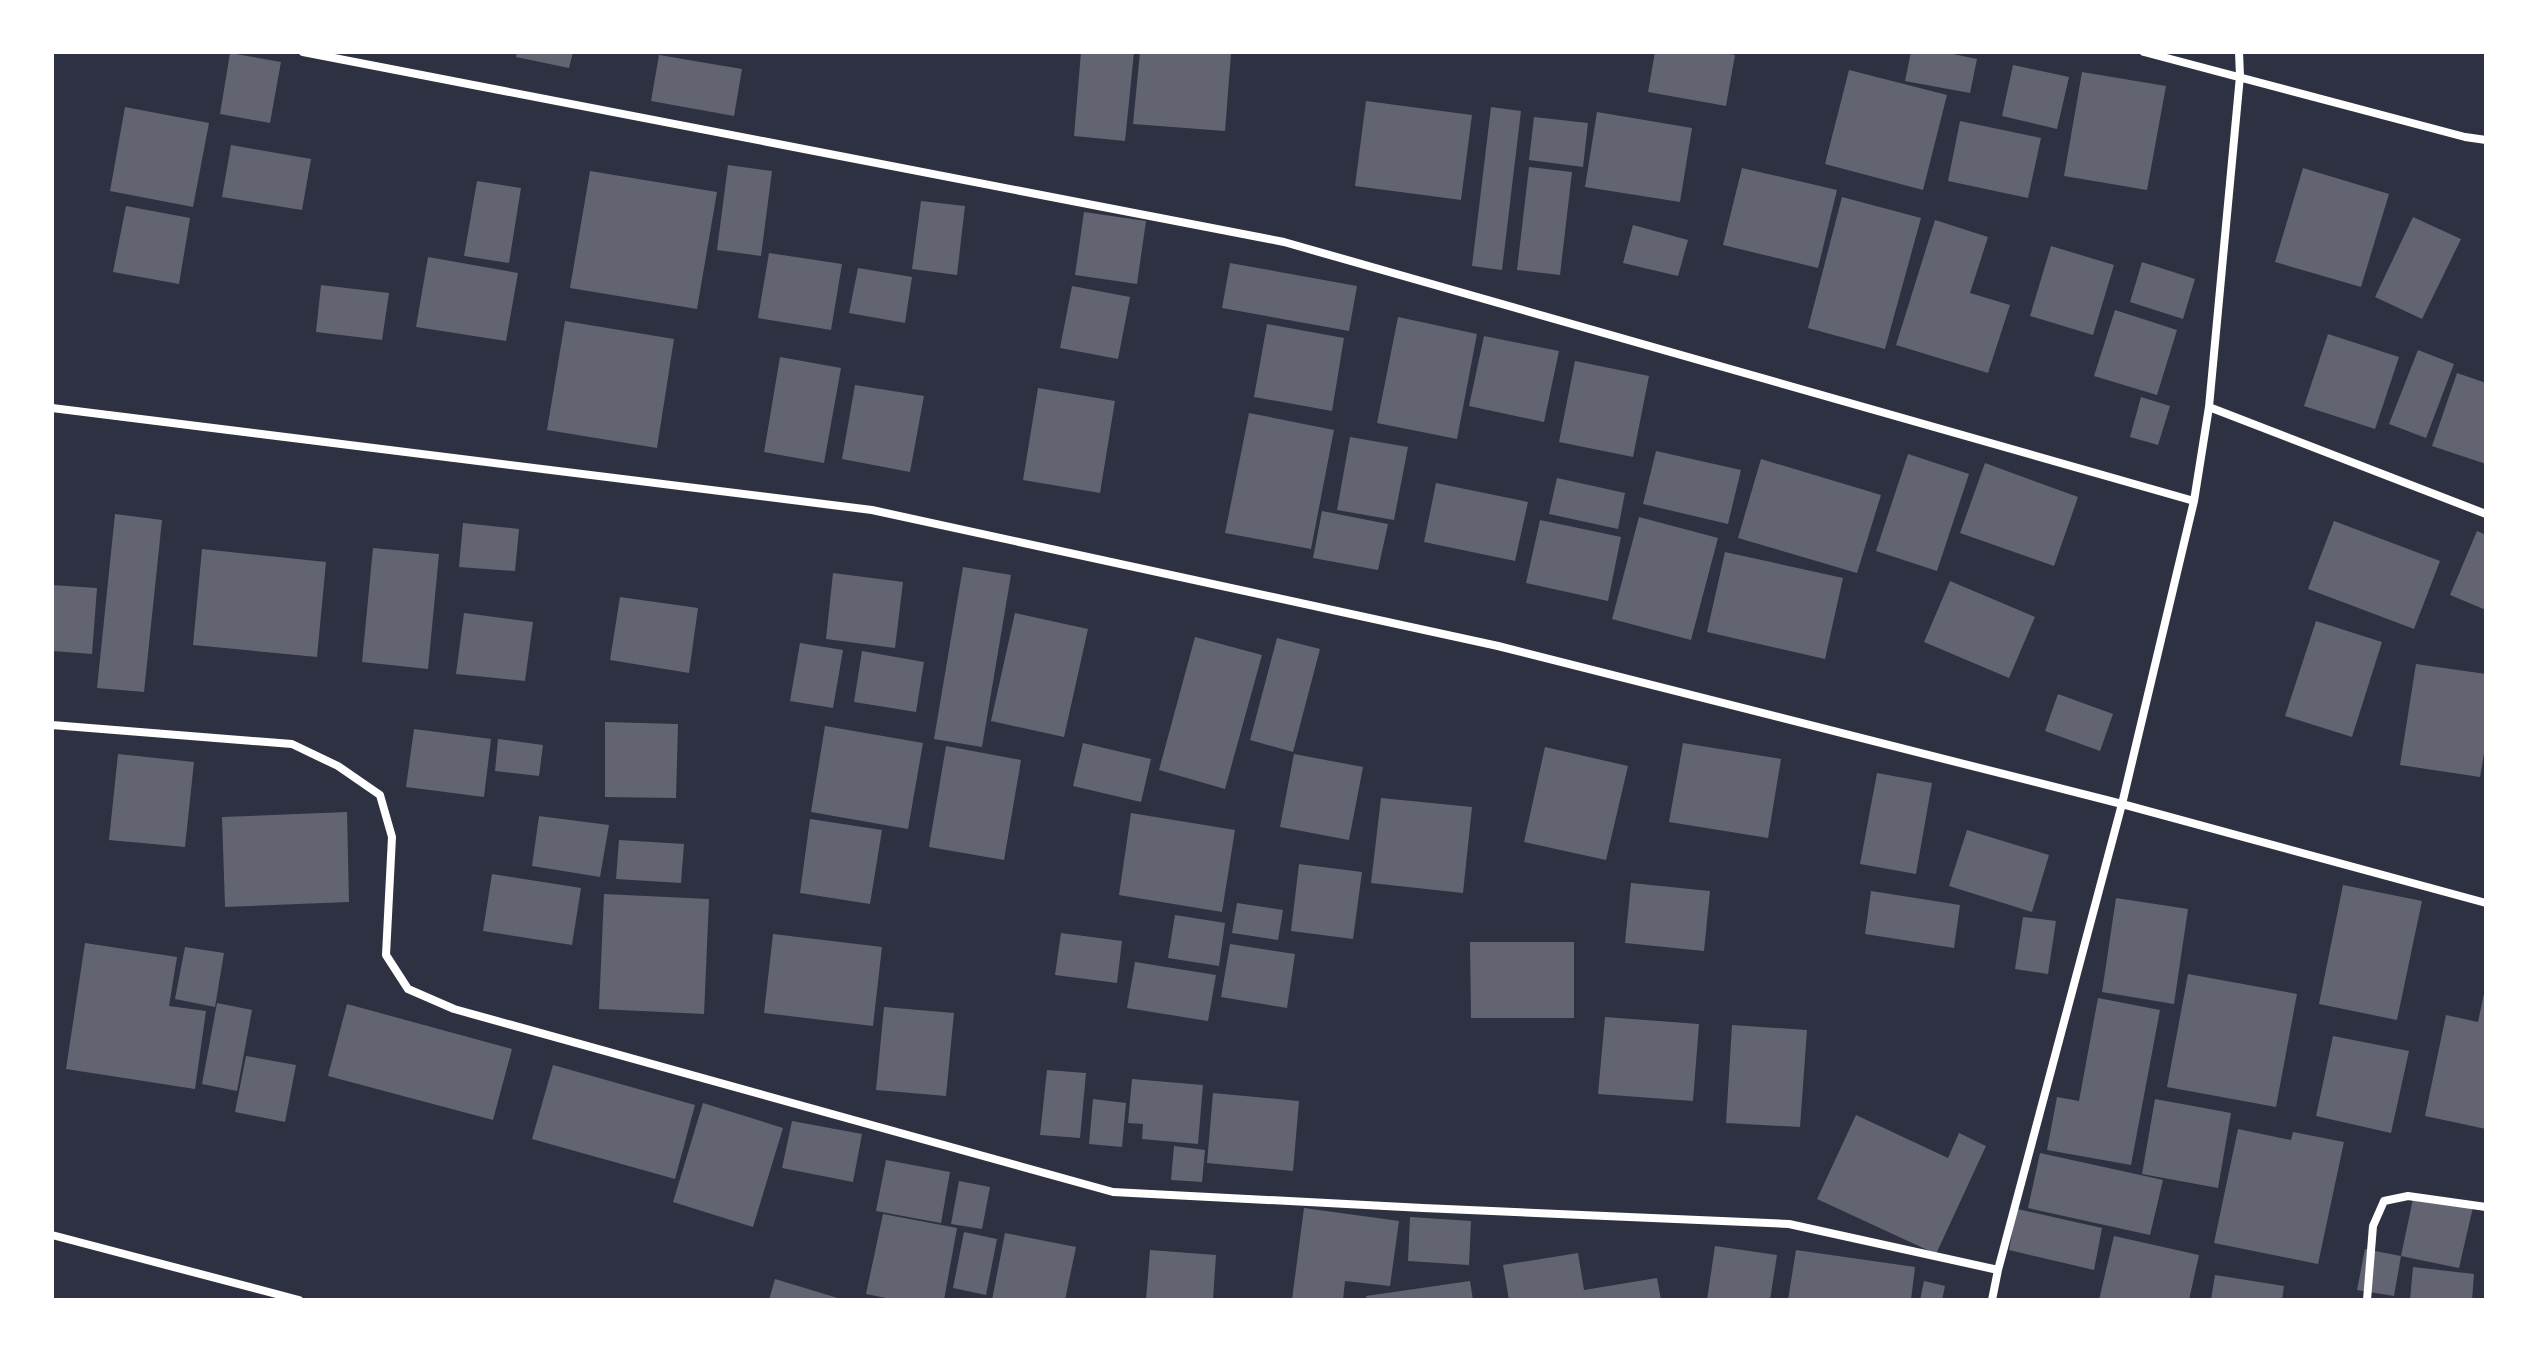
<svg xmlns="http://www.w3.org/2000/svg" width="2538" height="1352" font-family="'Work Sans',sans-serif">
	<rect width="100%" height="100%" fill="#2d3142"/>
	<path fill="#626471" d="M517,52h56l-4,16 -53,-11z
		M1081,52h53l-9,89 -51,-5z
		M1140,52l91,2 -6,77 -92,-7z
		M1655,52h65l15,3 -9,51 -78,-14z
		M1911,52h32l34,7 -7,34 -65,-12z
		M230,53l51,9 -11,61 -50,-9z
		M659,55l83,14 -8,47 -83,-15z
		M2013,65l56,12 -12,52 -55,-13z
		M1849,70l98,25 -24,95 -98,-26z
		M2082,72l84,14 -19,104 -83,-14z
		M1366,101l106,14 -11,85 -106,-14z
		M125,107l84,16 -16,84 -83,-16z
		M1491,107l30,4 -19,159 -30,-4z
		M1597,112l95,16 -12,74 -95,-15z
		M1534,117l54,6 -5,44 -54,-7z
		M1960,121l81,17 -13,60 -80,-17z
		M231,145l80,14 -9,51 -80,-13z
		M728,165l44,6 -11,85 -44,-6z
		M1529,167l43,5 -12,103 -43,-5z
		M1742,168l95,22 -19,78 -95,-23z
		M2303,168l86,26 -28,93 -86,-25z
		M590,171l127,21 -20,117 -127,-21z
		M477,181l44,7 -12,75 -45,-7z
		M1842,197l79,21 -36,131 -77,-21z
		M921,201l44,5 -8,69 -45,-6z
		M126,206l64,12 -11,66 -66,-12z
		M1084,212l62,9 -9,63 -62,-9z
		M2413,217l48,22 -39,80 -47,-22z
		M1935,220l53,17 -18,56 40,12 -22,68 -92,-28z
		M1633,225l55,15 -10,36 -55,-13z
		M2051,246l63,19 -21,70 -63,-19z
		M769,253l73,11 -11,66 -73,-12z
		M428,257l90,16 -12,68 -90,-14z
		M2142,262l53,17 -12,40 -53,-17z
		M1230,263l127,23 -8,45 -127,-23z
		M858,268l54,9 -7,46 -56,-10z
		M321,285l68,8 -7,47 -66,-8z
		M1072,286l58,11 -12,62 -58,-11z
		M2115,310l62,20 -20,65 -63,-19z
		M1398,317l79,17 -20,105 -80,-16z
		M565,321l109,18 -17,109 -110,-18z
		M1267,324l77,14 -12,73 -78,-14z
		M2328,334l71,23 -24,72 -71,-23z
		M1484,336l75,15 -15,71 -75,-16z
		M2418,350l36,14 -28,74 -37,-14z
		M780,357l61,11 -17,95 -60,-11z
		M1575,361l74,15 -16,81 -74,-15z
		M2457,373l29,10v81l-54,-18z
		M855,385l69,11 -14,76 -68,-13z
		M1038,388l77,13 -15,92 -77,-13z
		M2141,397l29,9 -12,39 -28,-8z
		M1249,413l85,17 -23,119 -86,-16z
		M1350,437l58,10 -14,73 -57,-10z
		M1656,451l85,19 -13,54 -85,-20z
		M1908,454l61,20 -32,97 -61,-20z
		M1761,459l120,36 -24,78 -119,-35z
		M1985,463l93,34 -24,69 -94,-33z
		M1557,478l68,15 -7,36 -69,-15z
		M1436,483l92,19 -13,59 -91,-19z
		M1322,511l66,13 -10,46 -65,-12z
		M115,514l47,6 -18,172 -47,-4z
		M1639,517l79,21 -27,102 -79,-21z
		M1540,520l81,17 -13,64 -82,-18z
		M2334,521l106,40 -26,68 -106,-40z
		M463,523l56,6 -4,42 -56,-4z
		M2477,531l9,4v75l-36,-15z
		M373,548l66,6 -11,115 -66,-7z
		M202,549l124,13 -9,95 -124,-12z
		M1725,552l118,26 -18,81 -118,-27z
		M963,567l48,8 -29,172 -48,-8z
		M833,573l70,9 -8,66 -69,-9z
		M1950,581l85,36 -26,61 -85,-36z
		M52,585l45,3 -5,66 -40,-3z
		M620,597l78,11 -9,65 -79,-13z
		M464,613l69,9 -8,59 -69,-7z
		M1015,613l73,16 -24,108 -73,-16z
		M2316,621l66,21 -30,95 -67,-21z
		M1195,637l67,18 -37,134 -66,-19z
		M1277,638l43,11 -27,103 -43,-12z
		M800,643l43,7 -10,58 -43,-7z
		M862,651l62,11 -8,50 -62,-10z
		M2416,664l70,10v67l-6,36 -80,-12z
		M2058,694l55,20 -13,37 -55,-20z
		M605,722l73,2 -2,74 -71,-1z
		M825,726l98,17 -15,86 -97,-17z
		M414,729l77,10 -7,58 -78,-10z
		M498,739l45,6 -4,31 -44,-5z
		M1083,743l68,16 -10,43 -68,-16z
		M1683,743l98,16 -13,79 -99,-16z
		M946,746l75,14 -17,100 -75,-13z
		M1545,747l83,19 -22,94 -82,-18z
		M118,754l76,8 -9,85 -76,-7z
		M1294,754l69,13 -14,73 -69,-13z
		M1877,773l55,10 -16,91 -56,-10z
		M1381,798l91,9 -9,86 -92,-10z
		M347,812l2,90 -124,5 -3,-90z
		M1131,813l104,17 -13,82 -103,-17z
		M539,816l70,9 -9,52 -68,-11z
		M810,819l72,11 -12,74 -70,-11z
		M1967,830l82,25 -17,57 -83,-26z
		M619,840l65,4 -3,39 -65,-4z
		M1299,864l63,8 -9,67 -62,-8z
		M492,874l89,14 -9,57 -89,-14z
		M1631,883l79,8 -6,60 -79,-8z
		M2343,885l79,16 -25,119 -78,-16z
		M1871,891l89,14 -6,43 -89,-14z
		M604,894l105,5 -5,115 -105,-5z
		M2116,898l72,11 -14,95 -72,-12z
		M1237,903l46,7 -5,30 -46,-7z
		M1175,915l50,8 -6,43 -51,-8z
		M2023,917l33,4 -8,53 -33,-5z
		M1061,933l61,8 -5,42 -62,-8z
		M773,934l109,13 -9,79 -109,-13z
		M1470,942h104v76h-103z
		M85,943l92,14 -8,49 37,5 -11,78 -129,-20z
		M1230,944l65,10 -8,54 -66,-11z
		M185,947l39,6 -9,54 -40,-8z
		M1135,962l81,13 -8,46 -81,-13z
		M2188,974l109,20 -21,113 -109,-20z
		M2485,989l1,140 -61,-13 21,-101 32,7z
		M2098,998l62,12 -29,155 -84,-15 10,-53 22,4z
		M217,1003l35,7 -15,81 -35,-7z
		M347,1004l165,45 -19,71 -165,-44z
		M884,1007l70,6 -8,83 -70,-6z
		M1605,1017l94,7 -6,77 -95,-7z
		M1732,1025l75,5 -7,97 -74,-4z
		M2333,1036l76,15 -18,82 -75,-17z
		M246,1056l50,9 -11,57 -50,-10z
		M553,1065l142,40 -20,74 -143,-40z
		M1047,1070l39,3 -6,65 -40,-3z
		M1132,1079l71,6 -5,59 -56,-5 1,-15 -15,-1z
		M1213,1093l86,8 -6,70 -86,-8z
		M1093,1099l33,4 -4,44 -33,-3z
		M2155,1099l76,14 -13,75 -76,-14z
		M703,1103l80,25 -30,99 -80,-25z
		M1856,1115l92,43 11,-25 27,13 -50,108 -119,-55z
		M792,1121l70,13 -9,48 -71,-14z
		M2238,1129l53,11 2,-8 51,10 -26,122 -104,-21z
		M1174,1146l31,4 -3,32 -31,-2z
		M2040,1153l123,27 -13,55 -122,-27z
		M886,1160l64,12 -9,51 -65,-12z
		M959,1181l31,6 -8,42 -31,-5z
		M2414,1194l59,13 -14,61 -58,-12z
		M1304,1208l95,13 -9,65 -45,-5 -2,19h-51z
		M2017,1209l85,19 -8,42 -85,-20z
		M883,1214l74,14 -13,72h-48l-30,-6z
		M1410,1217l61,4 -2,44 -61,-4z
		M964,1232l33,7 -11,56 -33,-7z
		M1005,1233l71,14 -11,53h-73z
		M2114,1236l85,19 -10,45h-90z
		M1715,1246l62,9 -7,45h-63z
		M2365,1249l36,7 -7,40 -37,-6z
		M1150,1250l66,5 -3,45h-67z
		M1796,1250l119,17 -4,33h-123z
		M1578,1253l6,37 73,-12 4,22h-152l-6,-35z
		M2413,1267l61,7 -2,26h-62z
		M2215,1275l69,11 -2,14h-71z
		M775,1279l66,20v1h-72z
		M1470,1281l3,19h-106l-1,-4z
		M1924,1281l21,5 -3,14h-22z"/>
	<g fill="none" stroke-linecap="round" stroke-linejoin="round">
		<path stroke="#fff" stroke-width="8" d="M303,52l981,190 910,259
			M2144,52l321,85 21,3
			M2209,407l277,107
			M52,408l820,102 626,136 624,158 364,99
			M52,725l240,19 46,22 42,29 12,42 -6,118 22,34 46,20 659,183 310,16 366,16 209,46
			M52,1235l247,65
			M1992,1300l6,-30 124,-466 72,-303 15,-94 31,-331 -1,-24
			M2367,1300l6,-74 11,-25 24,-5 78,11"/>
	</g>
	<rect width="2538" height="1352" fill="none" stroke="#ffffff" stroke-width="108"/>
</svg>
